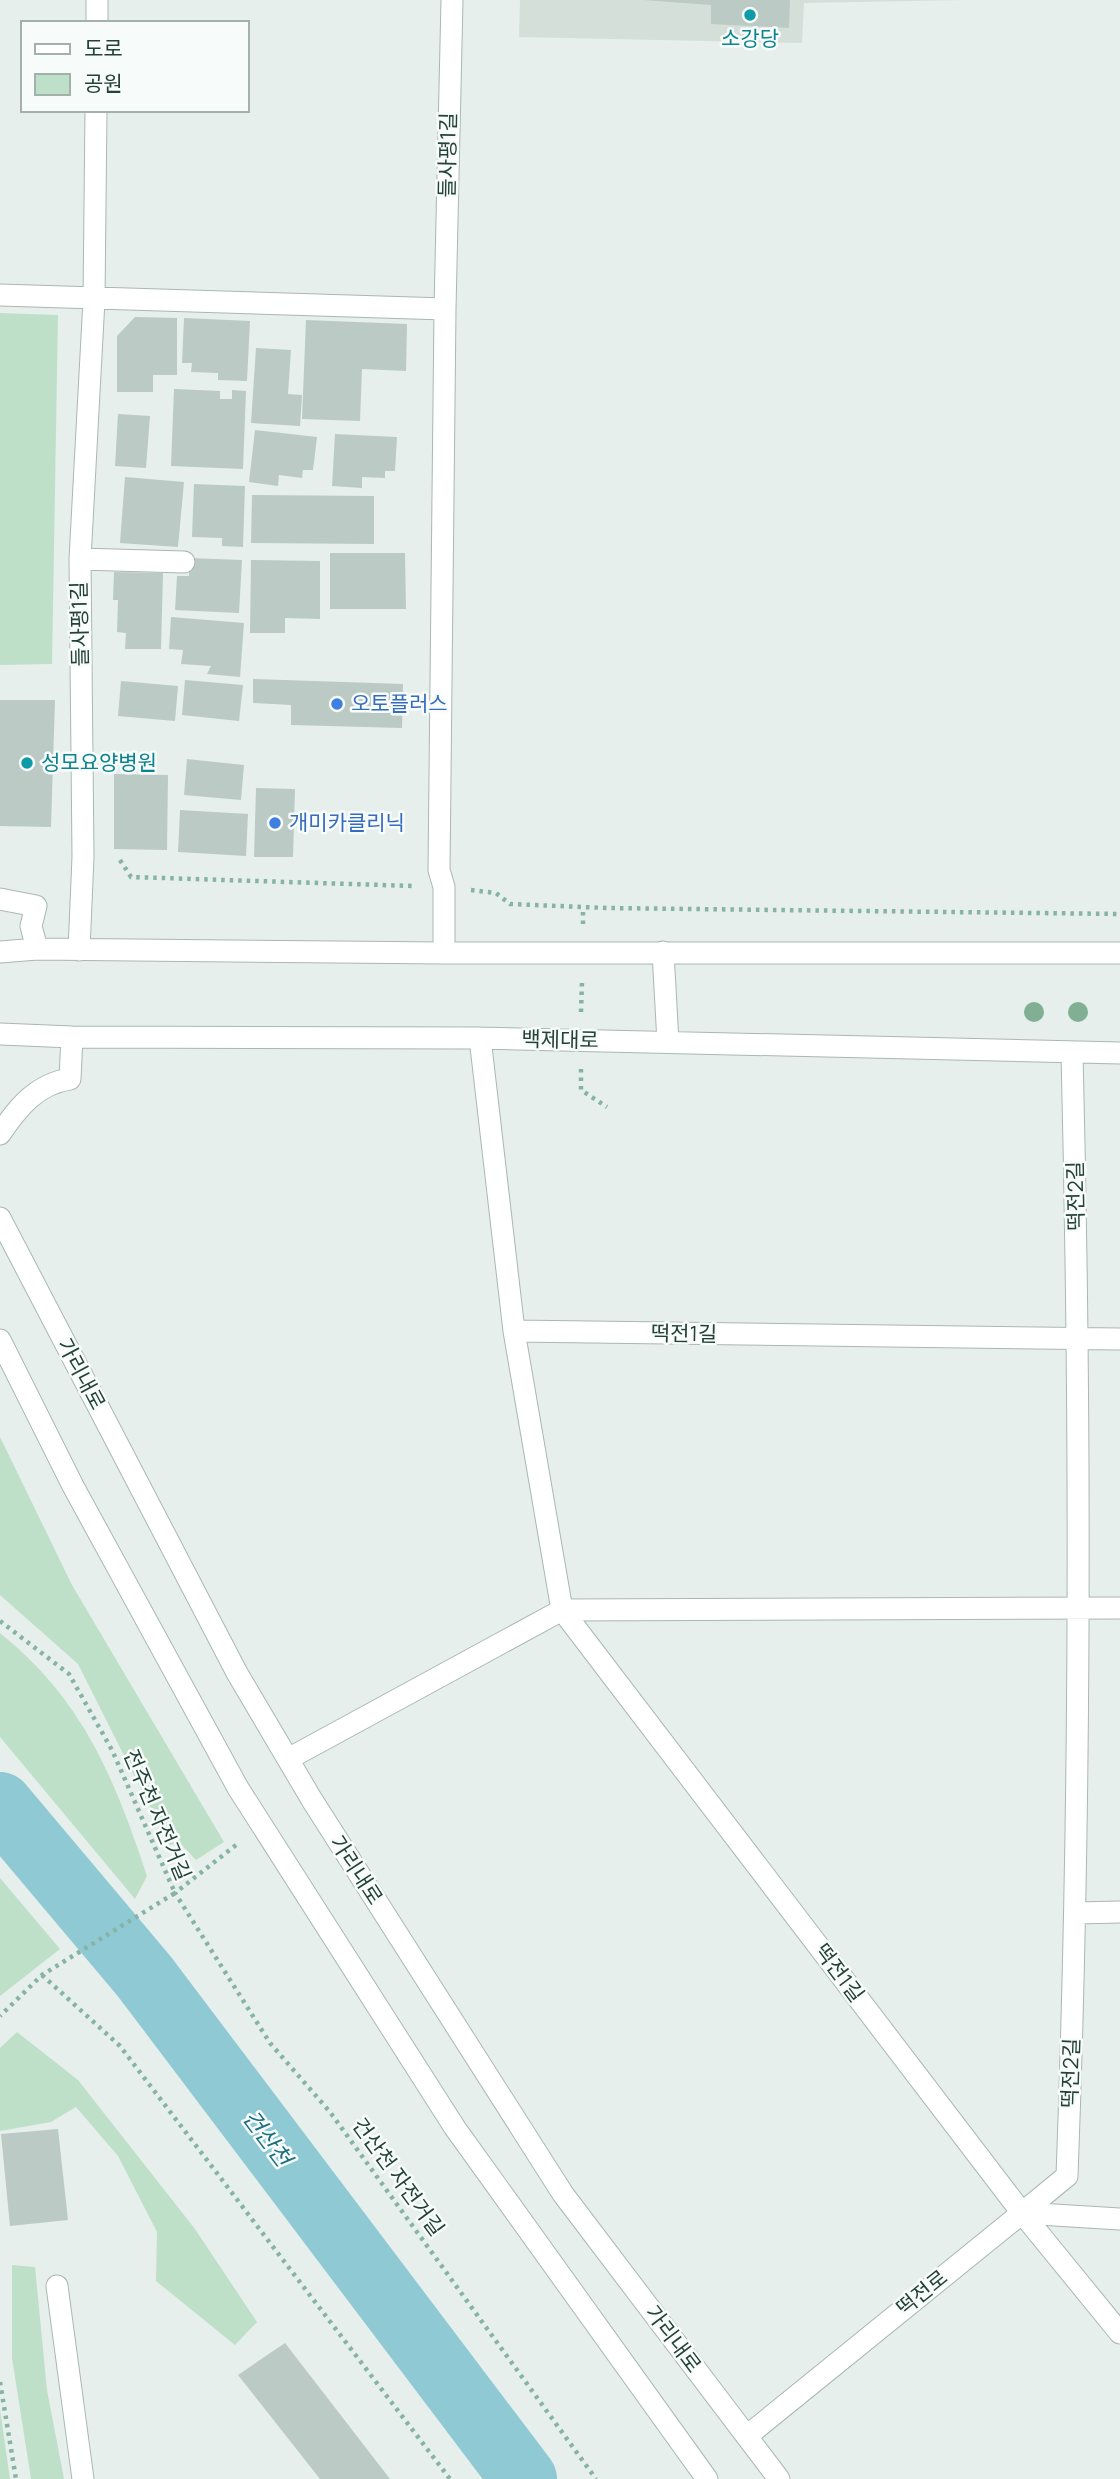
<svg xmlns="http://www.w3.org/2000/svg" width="1120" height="2479" font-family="Manrope,'Noto Sans KR',sans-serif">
	<rect width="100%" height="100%" fill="#e6efeb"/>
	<path fill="#d4dfda" d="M520,0h445l-161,3 -2,40 -283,-6z"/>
	<path fill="#bfe0c8" d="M0,313l58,2 -6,349 -52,1z
		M0,1437l72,148 152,257 -28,18 -16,-17 -11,2 -91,-181 -78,-69z
		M0,1633c83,67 114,144 147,243l-12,23 -135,-162z
		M0,1878l60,71 -60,47z
		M17,2032l61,48 117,149 62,93 -22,23 -79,-64 1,-49 -39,-76 -42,-49 -25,15 -51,9v-83z
		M12,2265l23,2 12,123 17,89h-33l-19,-121z
		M0,2409l10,70h-10z"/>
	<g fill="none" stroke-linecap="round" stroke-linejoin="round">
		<path stroke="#8ec9d4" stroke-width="66" d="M0,1805l144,171 380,503"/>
	</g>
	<path fill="#bbcac4" d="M643,0h147l-1,28 -78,-4v-19z
		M135,317l42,1v57h-24v17h-36v-56z
		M184,318l66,3 -3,60 -29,-1v-7l-27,-1 1,-9h-10z
		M306,320l101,4 -1,47 -44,-2 -2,52 -58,-2z
		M256,348l35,2 -3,44 14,1 -2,31 -49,-3z
		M174,389l46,2v8h12v-9l14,1 -3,78 -72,-3z
		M118,414l32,2 -4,52 -31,-2z
		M255,430l62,7 -4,33h-10l-1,8 -23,-3 -1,11 -29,-4z
		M335,434l62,3 -2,34h-10v7l-23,-1v11l-30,-2z
		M125,477l59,5 -6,65 -58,-4z
		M194,484l51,2 -2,61 -21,-1v-8l-30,-1z
		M252,495l122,1v48l-123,-1z
		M330,553h75l1,56h-76z
		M189,558l53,2 -3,53 -64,-3 2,-34h12z
		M251,560l69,1v58l-35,-1v15h-35z
		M114,572l49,1 -2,76h-36l1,-16 -9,-1 1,-32h-5z
		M171,617l73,6 -4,54 -33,-3 4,-8 -30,-2 2,-14 -14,-1z
		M253,679l150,5 -1,44 -111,-3v-20l-38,-2z
		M185,680l58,5 -4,36 -57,-6z
		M121,681l57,5 -3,35 -57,-5z
		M0,700h55l-4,127 -51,-1z
		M187,759l57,6 -3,35 -57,-5z
		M114,774l54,1 -1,75 -53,-1z
		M256,788l39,1 -2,68h-39z
		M180,810l68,4 -2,42 -68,-4z
		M58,2129l10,91 -58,6 -9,-92z
		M285,2343l105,136h-70l-82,-104z"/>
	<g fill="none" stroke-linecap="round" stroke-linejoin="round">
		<g stroke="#a8b8b2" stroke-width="23">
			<path id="minor" d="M97,23v-23
				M0,295l445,14
				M80,559l104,3
				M0,899l36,7 -5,20 6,23
				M79,950l4,-93 -3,-298 14,-259 2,-190
				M0,952l37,-3 407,4h676
				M663,952l5,90
				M444,953v-66l-5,-17 6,-561 7,-309
				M0,1034l72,3 408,1 640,15
				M480,1038l34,293 48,279 460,603 98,120
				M0,1134c18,-27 37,-50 70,-55l2,-42
				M0,1218l237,455 75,127 251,394 216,285
				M514,1331l606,8
				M0,1340l73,146 165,302 217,340 252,351
				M288,1759l274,-149 558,-2
				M1077,1913l43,-1
				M1022,2213l45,-37c14,-375 14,-749 5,-1124
				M57,2286l26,193
				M747,2436l275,-223 98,6"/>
		</g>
		<path stroke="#86b3a5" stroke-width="4.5" stroke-dasharray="3.5 5" stroke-linecap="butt" d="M120,860l11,17 282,9
			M471,890l25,3 14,11 97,4 513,6
			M583,924v-16
			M581,1012l1,-30
			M581,1069v21l26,17
			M0,1621l69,53 43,76 63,143 -133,82 -42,41
			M236,1845l-61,48 95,150 60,69 266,367
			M42,1975l78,71 330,433
			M0,2382l16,97"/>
		<use href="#minor" stroke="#fff" stroke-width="21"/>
	</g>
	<g fill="#80af93">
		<circle cx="1034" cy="1012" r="10"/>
		<circle cx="1078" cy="1012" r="10"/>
	</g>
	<g fill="#0f9aa8" stroke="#f7fbf9" stroke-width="2.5">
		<circle cx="750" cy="15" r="7"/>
		<circle cx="27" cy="763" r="7"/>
	</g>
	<g fill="#3f7fe0" stroke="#f7fbf9" stroke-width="2.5">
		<circle cx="337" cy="704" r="7"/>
		<circle cx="275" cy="823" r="7"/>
	</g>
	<g text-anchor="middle" stroke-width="5" stroke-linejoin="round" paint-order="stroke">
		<g font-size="21" fill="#0d838f" stroke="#f7fbf9">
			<text x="750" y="46">소강당</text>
			<text x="41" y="770" text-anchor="start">성모요양병원</text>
		</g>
		<g font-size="21" fill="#24423a" stroke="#f7fbf9">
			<text transform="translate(448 155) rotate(-89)" y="7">들사평1길</text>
			<text transform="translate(80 624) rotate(-91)" y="7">들사평1길</text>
			<text transform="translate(560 1040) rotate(1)" y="7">백제대로</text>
			<text transform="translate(1076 1196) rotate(-91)" y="7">떡전2길</text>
			<text transform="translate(684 1334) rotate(1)" y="7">떡전1길</text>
			<text transform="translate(81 1374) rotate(62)" y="7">가리내로</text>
			<text transform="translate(157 1815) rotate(67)" y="7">전주천 자전거길</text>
			<text transform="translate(356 1870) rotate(57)" y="7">가리내로</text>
			<text transform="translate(839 1973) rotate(53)" y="7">떡전1길</text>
			<text transform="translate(1071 2073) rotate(-88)" y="7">떡전2길</text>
			<text transform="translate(398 2177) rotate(54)" y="7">건산천 자전거길</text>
			<text transform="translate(922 2293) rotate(-39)" y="7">떡전로</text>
			<text transform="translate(673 2339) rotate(53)" y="7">가리내로</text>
		</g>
		<g font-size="21" fill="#366cbe" stroke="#f7fbf9" text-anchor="start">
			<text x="351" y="711">오토플러스</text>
			<text x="289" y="830">개미카클리닉</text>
		</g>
		<g font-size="23" font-style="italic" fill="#1c6f80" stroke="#f7fbf9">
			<text transform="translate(267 2138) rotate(53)" y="8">건산천</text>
		</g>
	</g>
	<rect x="21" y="21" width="228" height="91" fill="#f7fbf9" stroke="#a3b1ad" stroke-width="2"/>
	<rect x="35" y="44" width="35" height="10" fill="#ffffff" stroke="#a3b1ad" stroke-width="2"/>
	<text x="84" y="56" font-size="21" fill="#24423a">도로</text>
	<rect x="35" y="74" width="35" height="21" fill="#bfe0c8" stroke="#a3b1ad" stroke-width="2"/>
	<text x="84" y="91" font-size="21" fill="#24423a">공원</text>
</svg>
